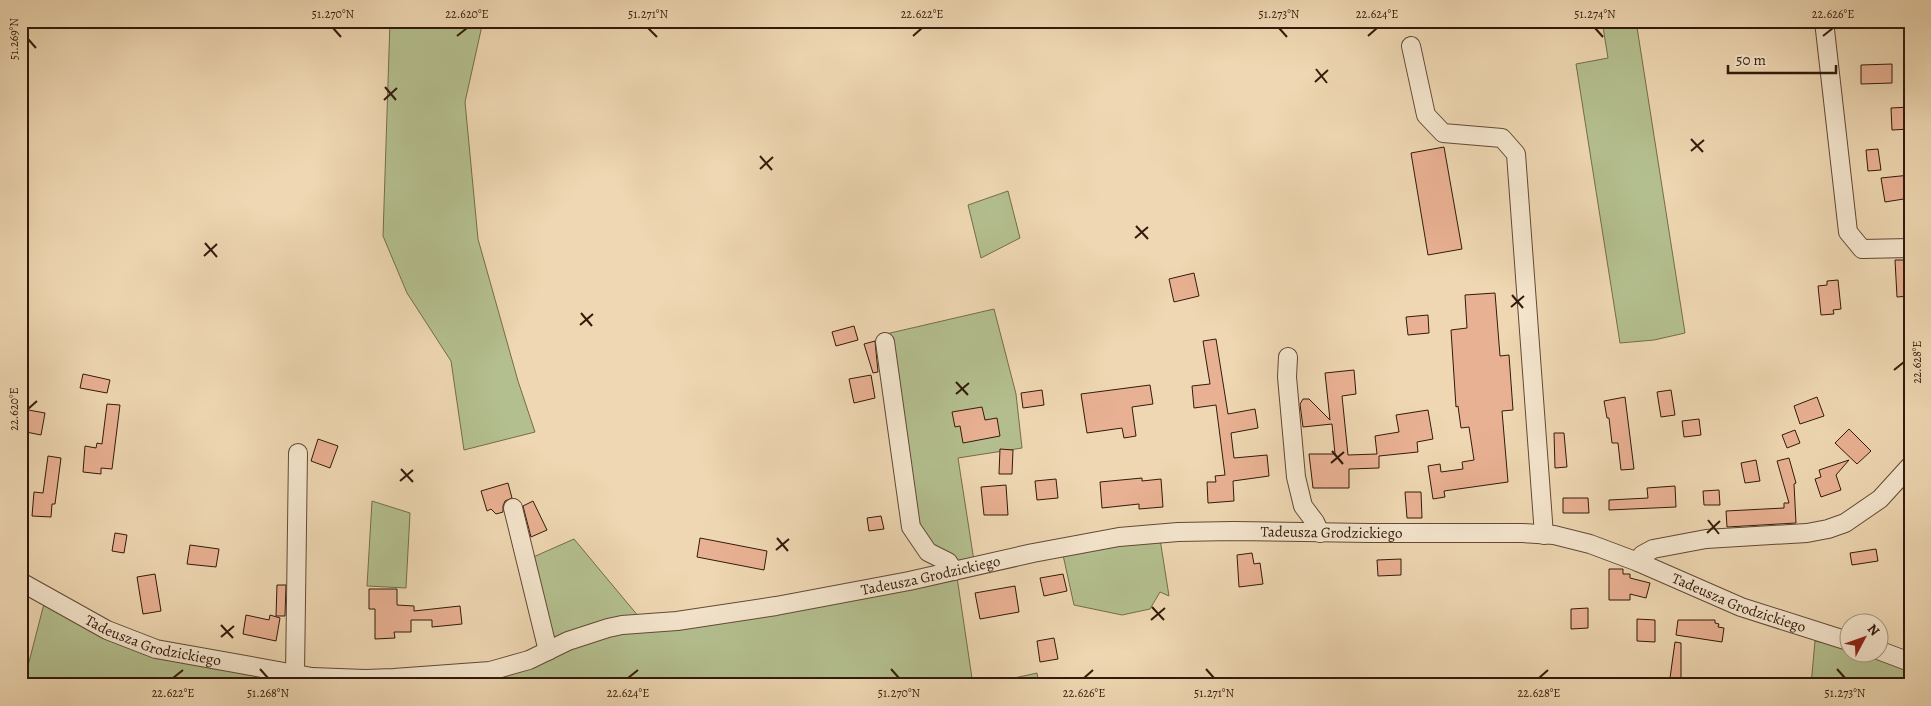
<svg xmlns="http://www.w3.org/2000/svg" width="1931" height="706" font-family="Alegreya,serif">
	<rect width="100%" height="100%" fill="#eed7b2"/>
	<filter id="stains"><feTurbulence type="fractalNoise" baseFrequency=".004" numOctaves="4"/><feColorMatrix values="0 0 0 0 .2 0 0 0 0 .09 0 0 0 0 .02 0 0 0 .5 -.17"/></filter>
	<radialGradient id="worn" r=".72"><stop offset=".6" stop-color="#630" stop-opacity="0"/><stop offset="1" stop-color="#630" stop-opacity=".3"/></radialGradient>
	<path fill="#b4bf8f" stroke="#746c4c" d="M390,21h93l-18,81 13,137 40,142 17,51 -71,18 -13,-89 -44,-68 -24,-57z
		M1602,21h34l49,312 -31,7 -34,3 -44,-279 32,-6z
		M1008,191l12,47 -39,20 -13,-53z
		M994,309l22,85 6,54 -64,10 16,103 -20,4 -32,-26 -36,-205z
		M372,501l38,12 -4,75 -39,-2z
		M574,539l65,78 -49,7 -38,19 -21,-85z
		M1160,539l9,57 -9,-4 -10,17 -28,6 -48,-10 -11,-50z
		M957,577l16,108h-490l-2,-13 87,-31z
		M45,600l95,39 191,46h-308z
		M1815,641l33,7v6h30l32,8v23h-99z
		M1037,673l2,12h-57z"/>
	<path fill="#e9b193" stroke="#331a0a" d="M1892,64v19l-31,1v-19z
		M1910,107v22l-18,1 -1,-22z
		M1444,147l18,102 -34,6 -17,-102z
		M1878,149l3,21 -13,1 -2,-21z
		M1910,175v23l-25,4 -4,-24z
		M1895,260h12l3,36 -13,1z
		M1194,273l5,23 -25,6 -5,-23z
		M1838,280l3,29 -8,1 1,4 -13,1 -3,-29 9,-1v-4z
		M1495,293l5,63 9,-1 4,55 -11,1 6,71 -64,9 1,6 -12,2 -5,-33 12,-2 1,8 22,-3 -1,-7 12,-2 -5,-33 -8,1 -3,-22 -2,1 -5,-77 16,-2 -2,-33z
		M1428,315l1,18 -21,2 -2,-18z
		M854,326l4,14 -22,6 -4,-14z
		M1216,339l12,75 27,-5 3,19 -27,5 3,25 33,-3 2,21 -36,5 1,20 -26,2 -1,-21h9l-1,-6 10,-1 -9,-70 -22,3 -2,-22 18,-2 -7,-43z
		M875,341l3,31 -5,1 -9,-29z
		M1354,370l2,24 -14,2 6,59 29,-1 -2,-18 24,-4 -3,-17 32,-5 5,29 -16,3 1,10 -39,4v12l-30,1v19h-36l-4,-34h26l-3,-30 -29,3 -3,-23 3,-5h6l21,21 -5,-47z
		M83,374l27,6 -3,13 -27,-5z
		M871,375l4,23 -21,5 -5,-24z
		M1150,385l3,19 -21,3 4,29 -12,2 -2,-10 -35,5 -6,-39z
		M1042,390l2,15 -21,3 -2,-15z
		M1671,390l4,25 -14,2 -4,-25z
		M1625,397l9,72 -13,1 -3,-27h-6l-3,-25h-2l-3,-17z
		M1817,397l7,19 -24,8 -6,-18z
		M107,404l13,1 -8,64 -11,-1v6l-18,-2 2,-26 11,2 1,-5 5,1z
		M982,407l3,13 12,-2 3,18 -37,7 -3,-17 -5,1 -3,-15z
		M23,409l22,4 -4,22 -20,-4z
		M1699,419l2,16 -17,2 -2,-16z
		M1849,429l22,22 -14,13 -22,-21z
		M1795,430l5,13 -13,5 -5,-13z
		M1554,433h10l3,34 -12,1z
		M318,439l20,7 -8,22 -19,-7z
		M1000,449l13,1 -1,24h-13z
		M48,456l13,2 -6,46h-3l-1,13 -19,-1 2,-24 9,1z
		M1789,458l7,25 -2,1 2,39 -69,4 -1,-16 58,-3v-5h5l-12,-42z
		M1756,460l4,21 -15,2 -4,-20z
		M1849,460l-13,15 5,15 -20,7 -6,-18 6,-2 -2,-7z
		M1142,478v3l19,-2 2,28 -24,2v-5l-37,4 -2,-26z
		M1056,479l2,19 -21,2 -2,-19z
		M508,483l4,15 -7,3 -2,5v6l-7,2 -5,-5 -4,2 -6,-20z
		M1006,485l2,30h-24l-3,-28z
		M1675,486l1,21 -67,3v-10l39,-2 -1,-10z
		M1719,490l1,15h-16l-1,-14z
		M1405,492h16l1,26h-15z
		M1563,498h25l1,15h-26z
		M533,501l14,29 -16,7 -8,-31z
		M881,516l3,13 -15,2 -2,-13z
		M115,533l12,2 -3,18 -12,-2z
		M700,538l67,13 -3,19 -67,-13z
		M190,545l29,4 -3,18 -29,-3z
		M1876,549l2,12 -26,4 -2,-12z
		M1252,553l2,11 6,-1 3,21 -24,3 -2,-32z
		M1401,559v16l-23,1 -1,-16z
		M1609,569h14v5h7v4l20,5 -4,15 -16,-4v6h-21z
		M155,574l6,37 -18,3 -6,-37z
		M1063,574l4,17 -23,5 -4,-18z
		M277,585h9l-1,31h-9z
		M1015,586l4,26 -39,7 -5,-26z
		M369,589h28v16l17,1v5l46,-5 2,18 -30,3v-7h-21v12h-17l1,6 -20,1v-30h-6z
		M1588,608v20l-17,1v-20z
		M246,615l23,5 1,-5 10,3 -4,23 -33,-7z
		M1637,619l18,1v22l-18,-1z
		M1678,620h37v3l4,1 -1,3 6,1 -2,14 -46,-7z
		M1054,638l4,21 -18,3 -3,-21z
		M1675,642l6,1v35h-11z"/>
	<g fill="none" stroke-linecap="round" stroke-linejoin="round">
		<g stroke="#624934" stroke-width="20">
			<g id="minor">
				<path d="M1824,21l24,211 14,17 48,-1"/>
				<path d="M1411,46l15,69 17,18 59,5 14,16 28,381"/>
				<path d="M885,342l26,185 17,25 20,10 6,9"/>
				<path d="M1288,357l-1,20 9,100 7,29 12,16 5,11"/>
				<path d="M513,508l35,143"/>
				<path d="M1638,562l4,-7 11,-6 53,-10 101,-6 21,-4 17,-6 35,-24 30,-33"/>
				<path id="s1" d="M21,582l86,48 49,19 156,28 53,2 29,-1 96,-7 39,-11 39,-19 40,-13 14,-3 55,-4 99,-15 133,-25 124,-28 86,-16 59,-5 55,-1 136,2h153l32,2 36,9 48,18 103,45 107,34"/>
				<path d="M1878,650l32,12"/>
				<path d="M295,674l3,-221"/>
			</g>
		</g>
		<use href="#minor" stroke="#f4e5cd" stroke-width="18"/>
	</g>
	<path fill="none" stroke="#331a0a" stroke-width="2" d="M333,28l8,9M648,28l9,9M1279,28l8,9M1595,28l8,9M457,36l10,-8M913,36l9,-8M1368,36l9,-8M1823,36l10,-8M28,39l8,9M1316,69l11,14M1315,82l13,-12M385,87l11,13M384,100l13,-12M1691,139l12,13M1691,151l13,-11M760,156l12,14M760,169l13,-12M1136,226l12,13M1135,238l13,-11M205,243l12,14M204,256l13,-12M1512,295l11,13M1511,307l13,-11M581,313l11,13M580,325l13,-11M1894,370l10,-8M956,382l12,13M956,394l13,-11M28,409l9,-8M1332,451l11,13M1331,463l13,-11M401,469l12,13M400,481l13,-11M1708,520l11,14M1707,533l13,-12M777,538l11,13M776,550l13,-11M1152,607l12,13M1151,620l14,-12M221,625l12,13M221,637l13,-11M260,669l8,9M891,669l8,9M1206,669l8,9M1837,669l8,9M173,678l10,-8M628,678l10,-8M1084,678l9,-8M1539,678l9,-8"/>
	<g text-anchor="middle" stroke-width="4" stroke-linejoin="round" paint-order="stroke">
		<g font-size="15" fill="#331a0a" stroke="#f4e5cd">
			<text dy="5" stroke="none"><textPath href="#s1" startOffset="1346">Tadeusza Grodzickiego</textPath></text>
			<text dy="5" stroke="none"><textPath href="#s1" startOffset="941">Tadeusza Grodzickiego</textPath></text>
			<text dy="5" stroke="none"><textPath href="#s1" startOffset="1766">Tadeusza Grodzickiego</textPath></text>
			<text dy="5" stroke="none"><textPath href="#s1" startOffset="146">Tadeusza Grodzickiego</textPath></text>
		</g>
	</g>
	<rect width="1931" height="706" fill="none" stroke="#eed7b2" stroke-width="55"/>
	<g transform="translate(1864 638) rotate(49)"><circle r="24" fill="#f4e5cd" stroke="#a7947f"/>
	<path d="M0-4L9 19L0 12L-9 19Z" fill="#8f2418"/>
	<text y="-8" font-size="14" font-weight="bold" text-anchor="middle" fill="#331a0a">N</text>
	</g>
	<path d="M1728 65v8h108v-8" fill="none" stroke="#331a0a" stroke-width="2.5"/>
	<text x="1736" y="65" font-size="15" fill="#331a0a" stroke="#f4e5cd" stroke-width="4" paint-order="stroke">50 m</text>
	<rect x="28" y="28" width="1876" height="650" fill="none" stroke="#331a0a" stroke-width="2"/>
	<g font-size="12" text-anchor="middle" fill="#331a0a">
		<text x="333" y="18">51.270°N</text>
		<text x="467" y="18">22.620°E</text>
		<text x="648" y="18">51.271°N</text>
		<text x="922" y="18">22.622°E</text>
		<text x="1279" y="18">51.273°N</text>
		<text x="1377" y="18">22.624°E</text>
		<text x="1595" y="18">51.274°N</text>
		<text x="1833" y="18">22.626°E</text>
		<text transform="translate(14 39) rotate(-90)" y="4">51.269°N</text>
		<text transform="translate(1917 362) rotate(-90)" y="4">22.628°E</text>
		<text transform="translate(14 409) rotate(-90)" y="4">22.620°E</text>
		<text x="173" y="697">22.622°E</text>
		<text x="268" y="697">51.268°N</text>
		<text x="628" y="697">22.624°E</text>
		<text x="899" y="697">51.270°N</text>
		<text x="1084" y="697">22.626°E</text>
		<text x="1214" y="697">51.271°N</text>
		<text x="1539" y="697">22.628°E</text>
		<text x="1845" y="697">51.273°N</text>
	</g>
	<rect width="100%" height="100%" filter="url(#stains)"/>
	<rect width="100%" height="100%" fill="url(#worn)"/>
</svg>
